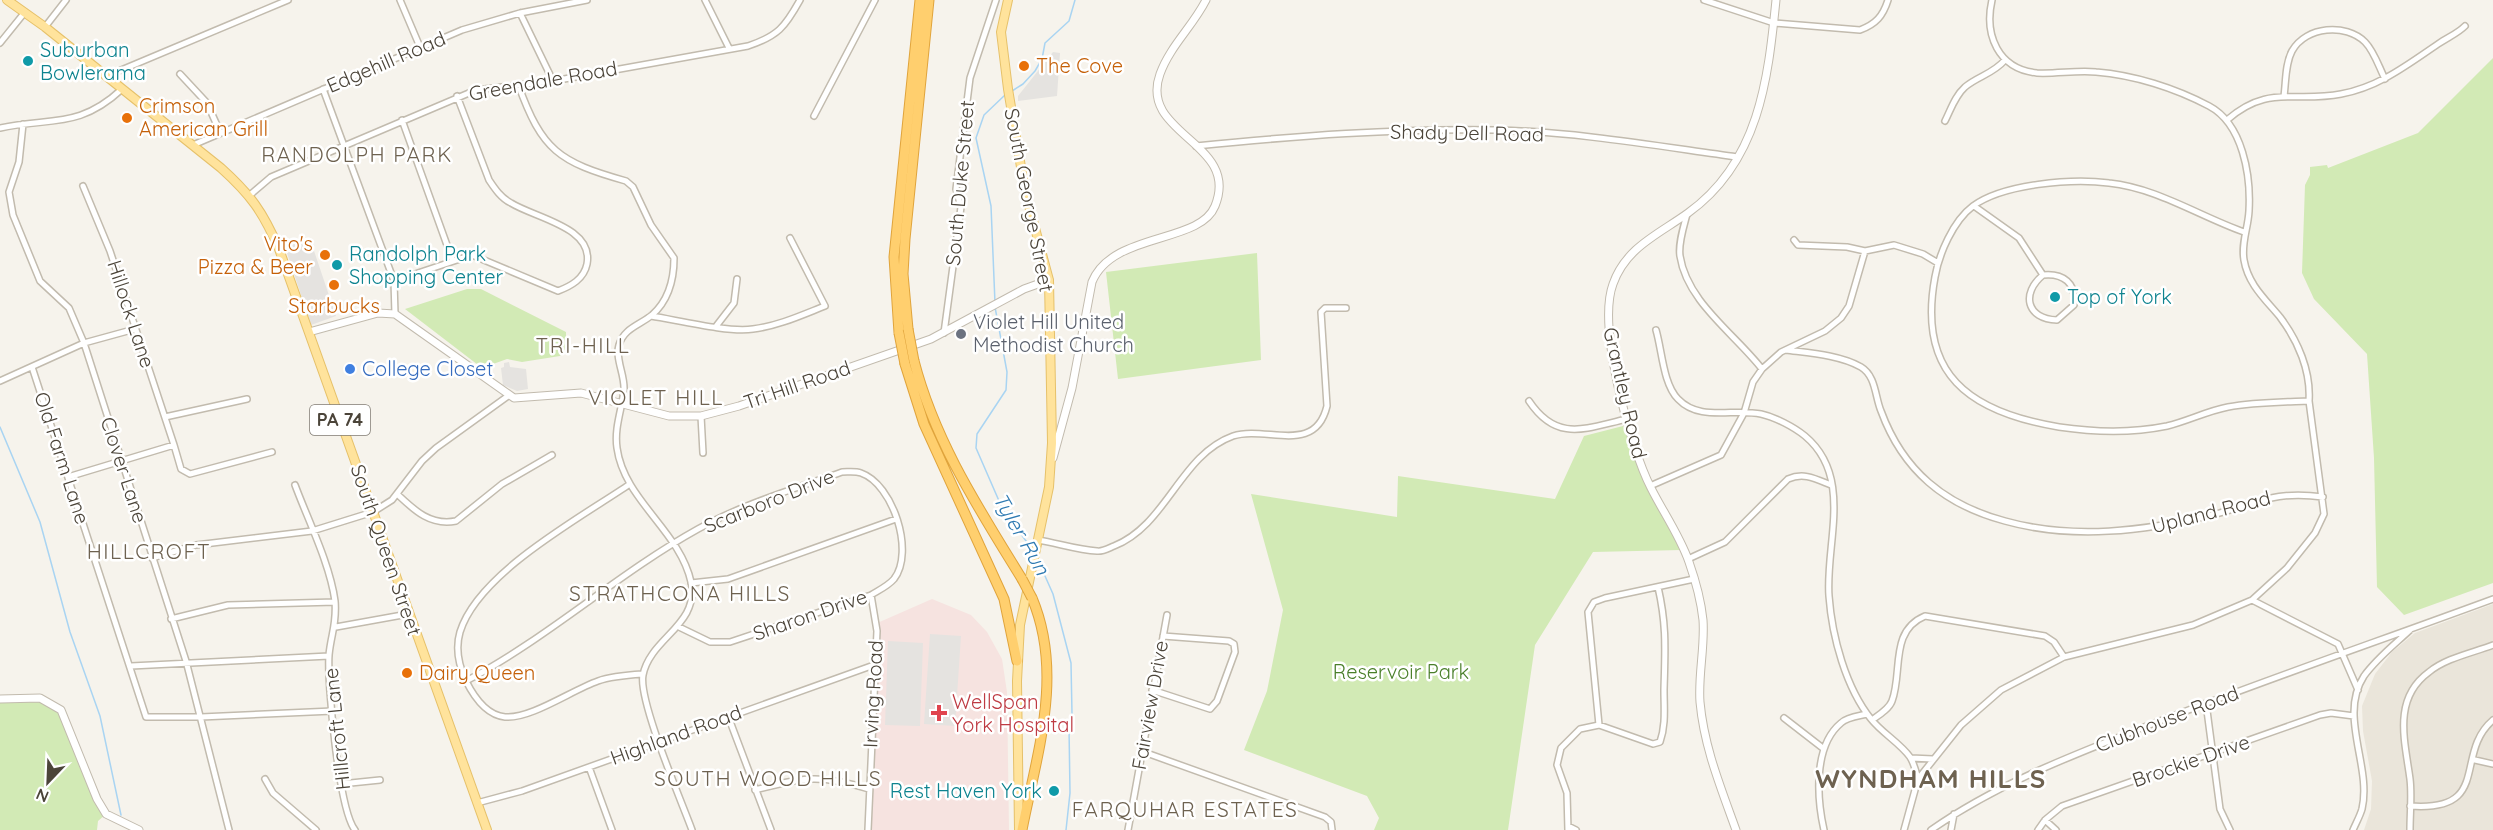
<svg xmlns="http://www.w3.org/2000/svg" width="2493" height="830" font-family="Quicksand,sans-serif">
	<rect width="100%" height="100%" fill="#f6f3ec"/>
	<path fill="#eae5da" d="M2493,604v226h-129l7,-21 1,-28 -9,-50 -1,-25 13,-32 17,-22 23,-19z"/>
	<path fill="#f6e3e0" d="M932,599l39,16 16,17 15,27 5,33 2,138h-141l7,-206z"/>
	<path fill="#d2eab5" d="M2493,58v525l-89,32 -27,-28 -3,-129 -7,-104 -53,-55 -12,-26 3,-88 5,-10v-8l17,-2 1,3 90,-35z
		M1257,253l4,107 -143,19 -12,-107z
		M467,289h14l85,43v16l-6,8 -38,6 -15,-3 -25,9 -77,-59z
		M1623,426l25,64 33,60 -88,2 -58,93 -27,185h-134l5,-12 -12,-22 -123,-46 23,-59 16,-81 -32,-116 146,23 1,-41 157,23 29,-63z
		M40,698l21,12 45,104 -8,7 -1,9h-97v-131z"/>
	<path fill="#e5e3e0" d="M1053,52l7,1 -3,43 -39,5v-5z
		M310,239l26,77 -25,9 -26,-78z
		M509,362l1,5 16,2 2,20 -11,2 -14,-6 -2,-17 3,-1v-4z
		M930,634l31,2 -6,90 -31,-2z
		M888,641l35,2 -3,83 -35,-1z"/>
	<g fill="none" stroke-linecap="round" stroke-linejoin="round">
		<path stroke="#a9d4f2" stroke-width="1.5" d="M1012,91l11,-7 12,-13 7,-12 3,-16 24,-22 6,-21
			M995,303l-4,-97 -15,-68 8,-23 21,-20
			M995,307l12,65 -1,18 -29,44 -1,14 27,62 29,39
			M0,427l40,95 30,110 30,84 21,99
			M1037,558l16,36 18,69 1,51 -3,13 1,66 -4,37"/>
		<g stroke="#c2bbae" stroke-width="8">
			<path id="minor" d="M400,0l20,47
				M705,0l24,48
				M1704,0l70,23 86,7c16,-6 23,-14 28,-30
				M520,13l33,68
				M45,27l21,-27
				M0,43l25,-31
				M180,74l27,29 13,29
				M107,76l181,-76
				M518,84c24,67 41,78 108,97l7,6 18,38 23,33c0,22 -5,42 -22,57 -12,10 -28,13 -33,30 -4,14 6,30 5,45 -2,19 -10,38 -7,58 7,52 63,83 74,134 9,43 -41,56 -48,93 -5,25 38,125 49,155
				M323,89l71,192 1,33
				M2284,96c2,-14 1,-32 8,-45 14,-25 54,-28 73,-9 9,9 14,25 20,37
				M814,116l61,-116
				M402,120l50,139
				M2227,120c41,-36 67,-17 114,-26 38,-7 66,-29 97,-50 10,-7 19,-10 27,-18
				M1945,121c6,-12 10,-25 20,-34 13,-11 28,-13 40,-27
				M23,124l-4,38 -10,30 4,23 27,66 29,27 15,35 102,318 43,169
				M0,128c51,-11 79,1 122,-39
				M193,145l269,-115 58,-17 67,-13
				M1196,146c100,-10 200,-18 301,-16 81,2 160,16 240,27
				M83,186l27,65 64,194
				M250,195l21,-18 205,-87 77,-9 195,-35c30,-10 37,-19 52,-46
				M1974,206l45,32 24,37c-22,18 -17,44 14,45l17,-15c3,-22 -11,-32 -31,-30
				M1687,214c-3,12 -9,29 -7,42 7,46 55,78 82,113
				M2244,232c-45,-16 -87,-44 -135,-49 -37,-5 -106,1 -136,23 -20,15 -34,48 -38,71 -18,97 34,135 124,150 34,5 74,6 108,-1 21,-5 40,-15 61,-19 26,-5 53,-5 81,-6
				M1794,240l4,5 49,2 18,4 29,-6 29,9 15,9
				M394,281l78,-26 86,36c13,-5 26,-12 29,-27 7,-37 -52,-46 -76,-61 -10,-5 -16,-14 -22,-23l-32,-84
				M651,316c26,4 78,17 102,13 25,-3 49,-14 72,-23l-35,-68
				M717,325l17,-22 3,-24
				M1656,330c6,20 7,54 22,69 22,23 55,9 83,15 14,3 33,13 44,22 49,41 20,108 24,160 3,41 17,92 42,123 11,14 29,24 39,38 4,6 6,15 8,22
				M944,333l17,-126 -5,-18 14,-111 26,-78
				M1786,350c23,3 54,5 75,17 15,9 14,30 20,44 22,60 64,94 124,110 68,19 140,10 207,-6 45,-11 61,-25 111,-18
				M32,367l114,350h55l132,-6
				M0,381l84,-38 51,-14
				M1529,401c28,42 57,27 98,18
				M701,416l2,37
				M165,417l82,-18
				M68,477l106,-32 7,24 9,5 82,-22
				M630,484c-50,34 -152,89 -170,148 -5,17 -1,34 6,49 8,16 20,34 39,36 26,2 67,-27 93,-36 14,-5 30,-6 45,-7
				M295,485c13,35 35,79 40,116 2,23 -4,33 -6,54 -2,28 10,155 26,175
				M1650,486l71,-31 23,-42 9,-31 9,-13 19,-17 44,-21 16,-13 8,-12 16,-55
				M397,494c17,16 33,32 59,27l46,-37 50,-29
				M1038,540c19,3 40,10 59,11 5,1 12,-3 17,-5 53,-21 66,-91 119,-110 33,-11 82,20 94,-30l-6,-94 4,-4h21
				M152,558l44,-13 116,-14 61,-19 19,-12 30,-39 14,-13 72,-52
				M1688,559l37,-17 63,-63c16,-7 28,0 43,6
				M691,583l37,-4 168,-60
				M2252,600l86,44 20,46
				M171,619l57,-14 107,-3
				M336,627l72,-13
				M131,666l198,-10
				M466,681c82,-43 151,-107 232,-152 45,-25 96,-40 144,-57 7,0 13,-1 19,1 32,11 54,79 33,106 -6,7 -15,11 -23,16l-141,47h-20l-31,-15
				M1152,690l58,19 7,-8 18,-49 -1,-8 -5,-3 -66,-5
				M2206,703l14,106 10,21
				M728,716l43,114
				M1784,718l40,31
				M1872,720c7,-5 17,-11 20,-19 11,-29 -3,-70 33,-85l120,20 9,6 10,15
				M1599,725l54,19 7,-2c6,-17 4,-34 4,-52 1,-39 3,-64 -6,-103
				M1141,751l184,66 6,5 1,8
				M1911,758l22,1
				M2475,760l18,4
				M589,767l23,63
				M265,779l8,14 43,37
				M341,784l39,-4
				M755,790c49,-13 65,-16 114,-1
				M477,803l45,-12 352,-126
				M2410,806c83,6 43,-52 83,-86
				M2045,820l11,10
				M1568,826l8,4
				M868,830l9,-199 -6,-36
				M1128,830l39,-215
				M1568,830l-1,-37 -10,-28 4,-17 19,-19 19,-4 -11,-113 6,-10 11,-4 89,-19
				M1824,830c-7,-31 -11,-84 17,-107 6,-6 18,-7 26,-9
				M1904,830l14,-51 43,-54 40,-35 63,-33 129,-32 59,-25 35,-32 28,-35 9,-19 -15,-113c2,-30 -11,-60 -29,-84 -15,-18 -32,-33 -36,-57 -3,-17 4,-31 5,-49 2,-35 -6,-87 -40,-105 -34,-18 -75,-31 -113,-34 -19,-2 -39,2 -59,1 -39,-4 -53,-38 -45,-73
				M1931,830c67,-47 145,-76 221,-106 113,-44 227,-83 341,-125
				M1951,830l3,-16
				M2038,830l7,-10 17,-14 258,-91 11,-2 23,3
				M2353,830c3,-7 7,-14 9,-21 10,-43 -24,-93 2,-133 13,-18 30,-31 46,-46
				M2410,830c0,-17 2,-35 0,-51 -5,-38 -18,-80 19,-107 17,-14 43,-19 64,-27"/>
		</g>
		<g stroke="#c2bbae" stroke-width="9">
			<path id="tertiary" d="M309,332l69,-19 17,1 119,84 67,-5 88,23h32l38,-10 192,-67 93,-50 25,-9
				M1053,458l19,-70 20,-106c20,-50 108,-38 123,-76 26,-64 -77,-71 -55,-132 10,-28 33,-48 46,-74
				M0,699l40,-1 21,12 36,89 9,15 33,16
				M1736,830c-15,-42 -32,-83 -36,-128 -2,-27 5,-55 3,-82 -2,-19 -8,-41 -14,-58 -9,-26 -26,-50 -38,-74 -21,-41 -54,-161 -38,-204 13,-37 46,-50 75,-71 71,-51 80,-133 88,-213"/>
		</g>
		<g stroke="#e6c16a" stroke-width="10">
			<path id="primary" d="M7,0l38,27 176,141c30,27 42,44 58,81l208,581
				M1008,0l-7,32 7,57 17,102 24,89 3,163 -3,44 -29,138 -3,56 2,149"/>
		</g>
		<g stroke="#e0a43c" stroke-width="11">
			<path id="motorway" d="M908,329l-5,-55 2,-35 24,-239
				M899,333l-5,-76 26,-257
				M914,361c21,81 65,148 108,218
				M905,364l19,60 80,175 13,62
				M1022,830c15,-77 42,-156 10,-232"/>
		</g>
		<use href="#minor" stroke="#fff" stroke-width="5"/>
		<use href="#tertiary" stroke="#fff" stroke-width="7"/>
		<use href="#primary" stroke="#ffe39c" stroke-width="8"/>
		<use href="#motorway" stroke="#ffcf6e" stroke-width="9"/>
		<g stroke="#e0a43c" stroke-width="11" stroke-linecap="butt">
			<path id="motorway-bridge" d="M908,329l6,32
				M899,333l6,31
				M1022,579l10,19"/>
		</g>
		<use href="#motorway-bridge" stroke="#ffcf6e" stroke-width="9"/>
	</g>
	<g fill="#0f9aa8" stroke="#fff" stroke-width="2">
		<circle cx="28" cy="61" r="6"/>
		<circle cx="337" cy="265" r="6"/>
		<circle cx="2055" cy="297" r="6"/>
		<circle cx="1054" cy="791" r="6"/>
	</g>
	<g fill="#e8710a" stroke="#fff" stroke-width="2">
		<circle cx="1024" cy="66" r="6"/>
		<circle cx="127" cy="118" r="6"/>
		<circle cx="325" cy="255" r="6"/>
		<circle cx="334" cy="285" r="6"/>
		<circle cx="407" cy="673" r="6"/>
	</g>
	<circle fill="#6b7280" stroke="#fff" stroke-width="2" cx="961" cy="334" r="6"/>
	<circle fill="#3f7fe0" stroke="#fff" stroke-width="2" cx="350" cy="369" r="6"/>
	<path fill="#e0444e" stroke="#fff" stroke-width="2" d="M936 704h6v6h6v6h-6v6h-6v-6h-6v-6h6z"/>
	<g text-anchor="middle" stroke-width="5" stroke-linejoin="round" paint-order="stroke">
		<rect fill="#fff" stroke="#817c74" stroke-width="1.5" x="310" y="405" width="60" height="30" rx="4.5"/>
		<g font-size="18" font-weight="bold" fill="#4b4439">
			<text x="340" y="426">PA 74</text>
		</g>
		<g font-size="20" fill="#0d838f" stroke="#fff" text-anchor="start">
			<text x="40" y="57">Suburban<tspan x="40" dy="23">Bowlerama</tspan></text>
			<text x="349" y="261">Randolph Park<tspan x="349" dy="23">Shopping Center</tspan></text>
			<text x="2067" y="304">Top of York</text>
			<text x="1042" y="798" text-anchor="end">Rest Haven York</text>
		</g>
		<g font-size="20" fill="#4b4439" stroke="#fff">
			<text transform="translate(386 62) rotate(-23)" y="7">Edgehill Road</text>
			<text transform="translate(543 81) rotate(-10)" y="7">Greendale Road</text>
			<text transform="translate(1467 133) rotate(1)" y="7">Shady Dell Road</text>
			<text transform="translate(960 183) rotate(-85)" y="7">South Duke Street</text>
			<text transform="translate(1029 200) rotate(79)" y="7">South George Street</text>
			<text transform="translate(131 314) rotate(72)" y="7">Hillock Lane</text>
			<text transform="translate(797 385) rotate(-19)" y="7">Tri Hill Road</text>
			<text transform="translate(1625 393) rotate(77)" y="7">Grantley Road</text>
			<text transform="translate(62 458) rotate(72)" y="7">Old Farm Lane</text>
			<text transform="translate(124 470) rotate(72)" y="7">Clover Lane</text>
			<text transform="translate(769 501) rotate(-22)" y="7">Scarboro Drive</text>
			<text transform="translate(2211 512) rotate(-14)" y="7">Upland Road</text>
			<text transform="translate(386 550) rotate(71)" y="7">South Queen Street</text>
			<text transform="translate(810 615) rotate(-19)" y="7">Sharon Drive</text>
			<text transform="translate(873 694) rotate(-87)" y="7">Irving Road</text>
			<text transform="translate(1150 705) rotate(-80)" y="7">Fairview Drive</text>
			<text transform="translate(2167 719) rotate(-21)" y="7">Clubhouse Road</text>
			<text transform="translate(337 729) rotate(-96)" y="7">Hillcroft Lane</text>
			<text transform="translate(676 735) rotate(-20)" y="7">Highland Road</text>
			<text transform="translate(2191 761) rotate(-19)" y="7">Brockie Drive</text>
		</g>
		<g font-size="20" fill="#c56008" stroke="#fff" text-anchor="start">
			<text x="1036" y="73">The Cove</text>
			<text x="139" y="113">Crimson<tspan x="139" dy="23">American Grill</tspan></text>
			<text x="313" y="251" text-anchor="end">Vito's<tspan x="313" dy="23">Pizza &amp; Beer</tspan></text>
			<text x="334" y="313" text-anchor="middle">Starbucks</text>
			<text x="419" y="680">Dairy Queen</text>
		</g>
		<g font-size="20" fill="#5b616d" stroke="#fff" text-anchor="start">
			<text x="973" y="329">Violet Hill United<tspan x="973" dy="23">Methodist Church</tspan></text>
		</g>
		<g font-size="20" fill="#366cbe" stroke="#fff" text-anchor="start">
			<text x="362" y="376">College Closet</text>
		</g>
		<g font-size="20" fill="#4a7f2a" stroke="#fff">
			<text x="1401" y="679">Reservoir Park</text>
		</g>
		<g font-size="20" fill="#be3a42" stroke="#fff" text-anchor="start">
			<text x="952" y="709">WellSpan<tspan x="952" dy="23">York Hospital</tspan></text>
		</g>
		<g font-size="21" letter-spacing="1.5" fill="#6e6250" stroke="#fff">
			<text x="357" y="162">RANDOLPH PARK</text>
			<text x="583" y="353">TRI-HILL</text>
			<text x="656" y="405">VIOLET HILL</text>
			<text x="149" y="559">HILLCROFT</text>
			<text x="680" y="601">STRATHCONA HILLS</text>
			<text x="768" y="786">SOUTH WOOD HILLS</text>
			<text x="1185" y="817">FARQUHAR ESTATES</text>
		</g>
		<g font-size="21" font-style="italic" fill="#2e7ab2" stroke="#fff">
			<text transform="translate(1021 534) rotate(60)" y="7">Tyler Run</text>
		</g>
		<g font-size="26" font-weight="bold" letter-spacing="1.5" fill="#6e6250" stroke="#fff">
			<text x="1931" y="788">WYNDHAM HILLS</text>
		</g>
	</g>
	<g transform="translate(48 782) rotate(203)" stroke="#ffffff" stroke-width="4.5" paint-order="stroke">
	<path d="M0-4.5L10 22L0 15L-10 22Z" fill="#4b4439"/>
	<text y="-9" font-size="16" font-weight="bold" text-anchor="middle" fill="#4b4439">N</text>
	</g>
</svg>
